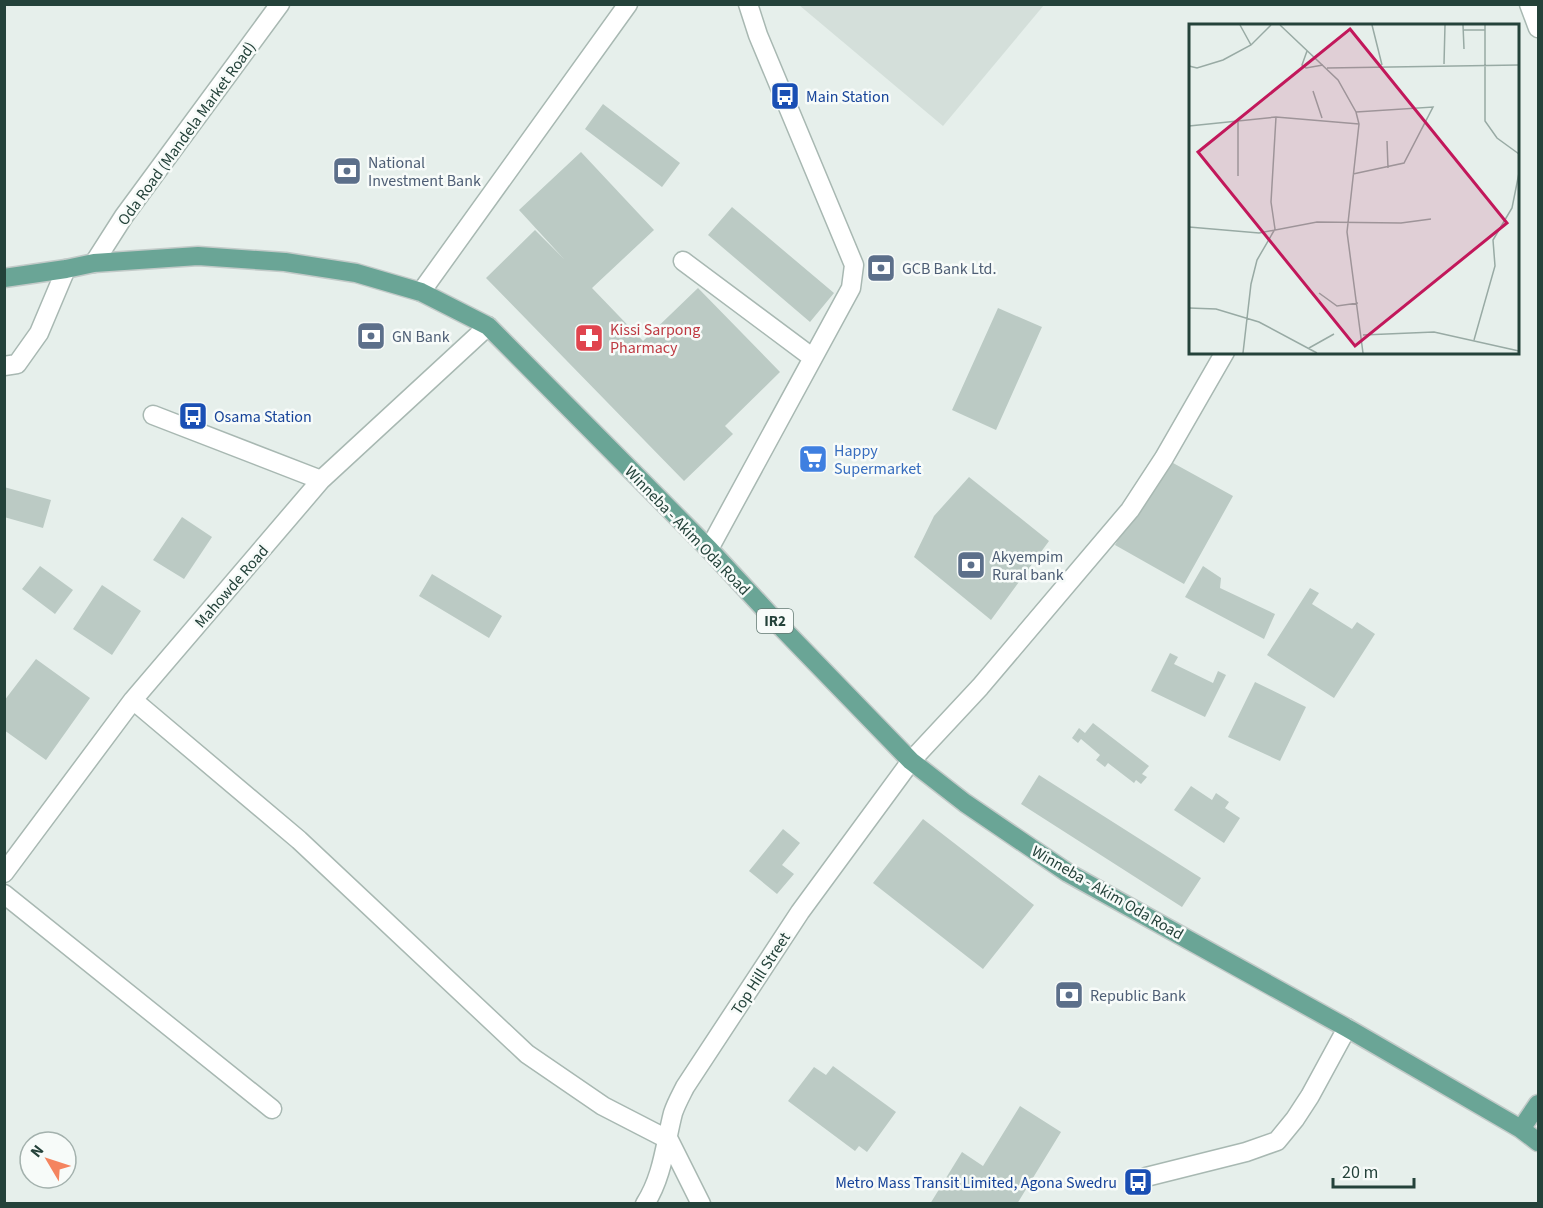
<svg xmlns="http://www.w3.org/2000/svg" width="1543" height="1208" font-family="'Source Sans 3',sans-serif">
	<rect width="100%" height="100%" fill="#e6efeb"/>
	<path fill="#d4dfda" d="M799,5h245l-101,121z"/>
	<path fill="#bbcac4" d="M603,104l77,59 -18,24 -77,-58z
		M581,152l73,78 -62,58 51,53 55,-53 82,84 -55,54 8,8 -49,47 -198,-203 49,-48 29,29 -45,-49z
		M732,207l102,86 -24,29 -102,-87z
		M998,308l44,19 -46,103 -44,-20z
		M1164,458l69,38 -49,88 -69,-39z
		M969,477l80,64 -58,79 -77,-63 20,-41z
		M4,487l47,13 -8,28 -39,-11z
		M182,517l30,20 -28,42 -31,-19z
		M40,566l33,24 -18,24 -33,-25z
		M1203,566l18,12 -1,10 55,26 -11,25 -79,-42z
		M432,574l70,42 -13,22 -70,-42z
		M102,585l39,26 -29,44 -39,-26z
		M1310,588l9,5 -7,11 40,25 5,-7 18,12 -41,64 -67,-43z
		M1170,653l8,4 -4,7 39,19 5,-12 8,4 -21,42 -54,-26z
		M36,659l54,39 -44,62 -42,-30v-29z
		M1255,682l51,25 -26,54 -52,-24z
		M1093,723l56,43 -7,8 5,3 -6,7 -5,-4 -2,3 -26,-20 -3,4 -9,-7 4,-5 -19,-16 -3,4 -6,-5 7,-10 6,5z
		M1039,775l162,103 -19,29 -161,-103z
		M1191,786l21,14 4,-7 13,9 -4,6 15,10 -16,25 -50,-33z
		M923,819l111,86 -51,64 -110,-86z
		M783,829l17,14 -18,22 12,9 -17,20 -28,-23z
		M833,1066l63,46 -29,40 -8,-6 -4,5 -67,-50 26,-34 12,8z
		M1020,1106l41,26 -44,72h-87l32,-52 21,14z"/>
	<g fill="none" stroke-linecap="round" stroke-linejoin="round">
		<g stroke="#a8b8b2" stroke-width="21">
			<path id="minor" d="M1529,4l9,24
				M683,261l130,97
				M94,263l30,-47 156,-212
				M421,292l207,-288
				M4,366l13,-2 22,-31 27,-64
				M153,415l168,65
				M709,549l142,-261 3,-23 -96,-230 -10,-31
				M133,700l166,140 228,214 76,52 66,34 32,64
				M4,873l129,-173 188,-220 167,-154
				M4,894l268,215
				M1146,1177l100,-25 31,-11 18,-22 15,-23 37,-68
				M645,1204c18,-28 20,-60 28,-91 3,-9 8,-18 12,-26l115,-175 111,-151 69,-74 150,-177 34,-52 61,-106"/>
		</g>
		<g stroke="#c2cac8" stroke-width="21">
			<path id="major" d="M4,278l62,-9 28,-6 104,-7 87,6 71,11 65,19 67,34 221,223 74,80 128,132 54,42 103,70 279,155 174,101 17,13
				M1521,1129l17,-25"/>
		</g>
		<use href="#minor" stroke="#fff" stroke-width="18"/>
		<use href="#major" stroke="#6aa596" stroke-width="18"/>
	</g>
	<defs>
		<g id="bus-square" transform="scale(1.5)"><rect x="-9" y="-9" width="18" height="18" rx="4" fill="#1a4fb4" stroke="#f7fbf9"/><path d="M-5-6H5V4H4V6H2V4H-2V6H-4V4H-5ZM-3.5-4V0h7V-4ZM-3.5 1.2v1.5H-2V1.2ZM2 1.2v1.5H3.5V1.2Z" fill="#fff"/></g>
		<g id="bank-square" transform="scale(1.5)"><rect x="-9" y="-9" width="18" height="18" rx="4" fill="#5c6f8a" stroke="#f7fbf9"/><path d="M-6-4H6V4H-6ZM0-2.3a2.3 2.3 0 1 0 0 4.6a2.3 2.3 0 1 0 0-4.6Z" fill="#fff"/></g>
		<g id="pharmacy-square" transform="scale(1.5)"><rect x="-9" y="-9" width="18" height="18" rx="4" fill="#e0444e" stroke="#f7fbf9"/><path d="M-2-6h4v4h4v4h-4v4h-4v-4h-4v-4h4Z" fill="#fff"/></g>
		<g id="supermarket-square" transform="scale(1.5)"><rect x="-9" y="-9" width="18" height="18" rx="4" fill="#3f7fe0" stroke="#f7fbf9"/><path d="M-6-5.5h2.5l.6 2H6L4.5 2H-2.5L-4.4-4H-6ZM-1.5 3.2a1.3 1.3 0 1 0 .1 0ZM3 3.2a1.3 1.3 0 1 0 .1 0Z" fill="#fff"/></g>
	</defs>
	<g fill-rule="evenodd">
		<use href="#bus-square" x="785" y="96"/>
		<use href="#bank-square" x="347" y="171"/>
		<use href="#bank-square" x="881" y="268"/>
		<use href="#bank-square" x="371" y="336"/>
		<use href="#pharmacy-square" x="589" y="338"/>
		<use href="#bus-square" x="193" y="416"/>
		<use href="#supermarket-square" x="813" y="459"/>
		<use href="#bank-square" x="971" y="565"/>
		<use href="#bank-square" x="1069" y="995"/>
		<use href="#bus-square" x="1138" y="1182"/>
	</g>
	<g text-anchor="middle" stroke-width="5" stroke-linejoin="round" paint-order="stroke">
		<rect fill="#f7fbf9" stroke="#637a73" stroke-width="1.5" x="757" y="609" width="36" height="24" rx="4.5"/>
		<g font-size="15" font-weight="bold" fill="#24423a">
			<text x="775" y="626">IR2</text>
		</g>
		<g font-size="16" fill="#164399" stroke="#f7fbf9" text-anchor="start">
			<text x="806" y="102">Main Station</text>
			<text x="214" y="422">Osama Station</text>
			<text x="1117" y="1188" text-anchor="end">Metro Mass Transit Limited, Agona Swedru</text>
		</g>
		<g font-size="16" fill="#24423a" stroke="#f7fbf9">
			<text transform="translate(186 133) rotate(-54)" y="6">Oda Road (Mandela Market Road)</text>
			<text transform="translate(688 530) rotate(46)" y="6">Winneba - Akim Oda Road</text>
			<text transform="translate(231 586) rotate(-49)" y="6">Mahowde Road</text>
			<text transform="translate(1108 892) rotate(30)" y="6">Winneba - Akim Oda Road</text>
			<text transform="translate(760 973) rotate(-57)" y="6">Top Hill Street</text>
		</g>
		<g font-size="16" fill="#4e5e75" stroke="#f7fbf9" text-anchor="start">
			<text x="368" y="168">National<tspan x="368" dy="18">Investment Bank</tspan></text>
			<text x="902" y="274">GCB Bank Ltd.</text>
			<text x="392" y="342">GN Bank</text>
			<text x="992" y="562">Akyempim<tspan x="992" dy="18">Rural bank</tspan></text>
			<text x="1090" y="1001">Republic Bank</text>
		</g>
		<g font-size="16" fill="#be3a42" stroke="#f7fbf9" text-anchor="start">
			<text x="610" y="335">Kissi Sarpong<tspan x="610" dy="18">Pharmacy</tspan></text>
		</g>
		<g font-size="16" fill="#366cbe" stroke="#f7fbf9" text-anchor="start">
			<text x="834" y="456">Happy<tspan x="834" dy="18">Supermarket</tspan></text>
		</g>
	</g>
	<g transform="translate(1189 24)">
		<rect width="330" height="330" fill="#e6efeb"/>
		<path fill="none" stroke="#98aaa4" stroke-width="1.5" d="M51,1l11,20M91,1l58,55 18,32 3,12 -12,108 16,121M183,1l10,40M274,1l1,24M296,1v96l12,17 22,16M275,6h21M118,27l-5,14 4,3 17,-3M255,40l1,-39M0,42l8,2 26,-8 28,-15 20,-20M138,44l192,-3M124,67l9,27M49,95v57M0,102l87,-9 83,7M198,117l1,27M164,150l51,-11 29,-56 -77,5M0,203l70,6 58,-11 84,1 30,-4M130,269l18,13 21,-3M0,284l27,1 43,13 58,31M174,311l71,-3 85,19M285,316l21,-74 -2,-26 19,-32 7,-35M120,324l25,-14M54,329l8,-69 6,-24 18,-31 -4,-27 5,-85"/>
		<path fill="#c2185b" fill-opacity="0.15" stroke="#c2185b" stroke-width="3" d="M161,5l157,194 -152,123 -157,-194z"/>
		<rect width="330" height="330" fill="none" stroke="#24423a" stroke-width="3"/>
	</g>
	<rect width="1543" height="1208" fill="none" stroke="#24423a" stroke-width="12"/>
	<g transform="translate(48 1160) rotate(309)"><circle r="28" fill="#f7fbf9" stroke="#a3b1ad" stroke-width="1.5"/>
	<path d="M0-4.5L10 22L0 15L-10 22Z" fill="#f4845f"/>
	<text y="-9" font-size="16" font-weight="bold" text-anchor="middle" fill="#24423a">N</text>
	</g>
	<path d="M1333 1178v9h81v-9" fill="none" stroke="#24423a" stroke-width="3"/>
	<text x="1342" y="1178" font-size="18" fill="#24423a" stroke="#f7fbf9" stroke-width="4.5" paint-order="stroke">20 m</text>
</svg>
